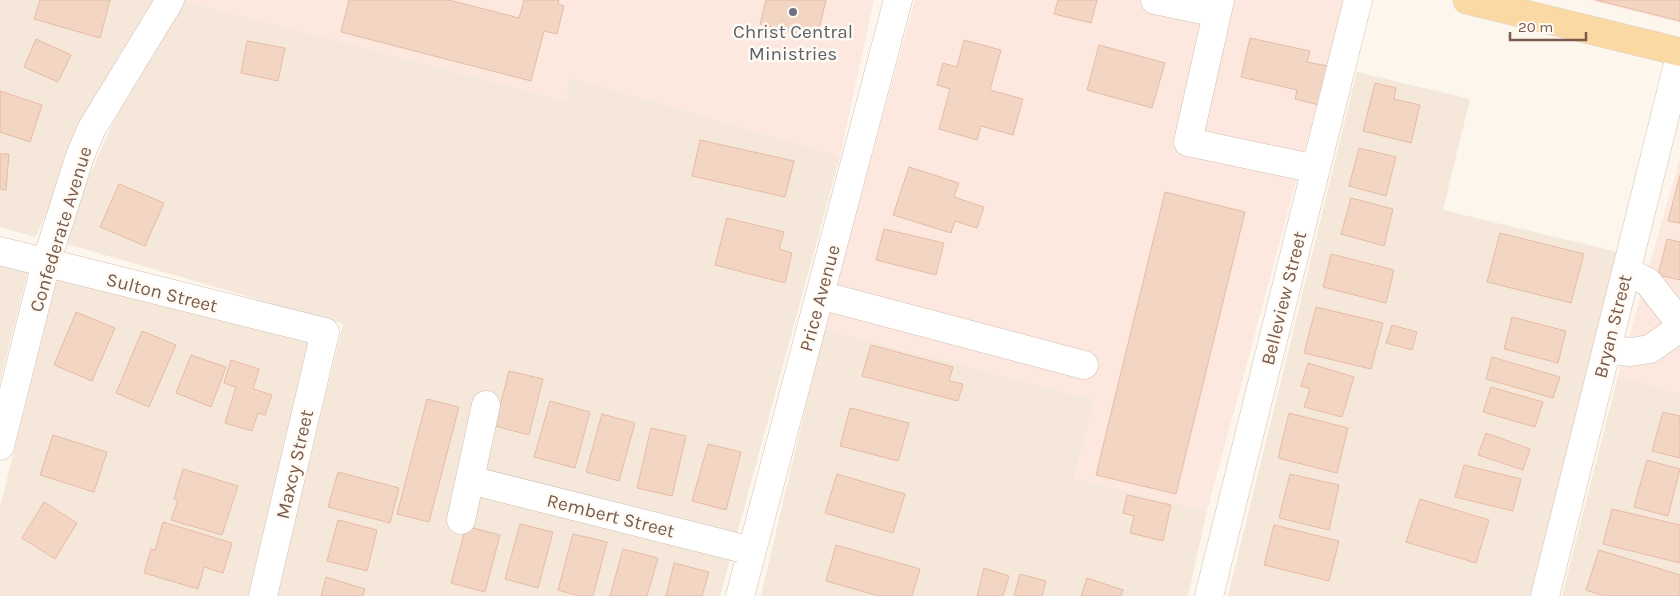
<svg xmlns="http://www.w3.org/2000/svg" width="1680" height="596" font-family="Karla,sans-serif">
	<rect width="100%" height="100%" fill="#fdf6ec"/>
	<path fill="#f5e8da" d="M0,0h158l-123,237 -35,-10z
		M181,0l383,100 6,-23 270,79 -120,440h-444l67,-272 -283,-82 52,-117z
		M1357,72l113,27 -27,111 179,43 -88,343h-306z
		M0,262l28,9 -28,111z
		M57,277l256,67 -62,252h-251v-89z
		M824,329l271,71 -21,78 133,33 -19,85h-427z
		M1618,376l62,17v203h-118z"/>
	<path fill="#fde8e0" d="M181,0h693l-34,156 -270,-79 -6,23z
		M915,0h430l-138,511 -133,-33 21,-78 -271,-71z
		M1588,0h92v23z
		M1680,158v235l-62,-17z"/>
	<path fill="#f3d5c3" stroke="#e6bba3" d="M40,0h70l-10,38 -66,-19z
		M349,0h100l70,18 5,-18h35l-1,4 6,2 -7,28 -13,-3 -13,50 -190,-49z
		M766,0h60l-9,38 -57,-14z
		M1058,0h39l-6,23 -37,-9z
		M1596,0h84v21z
		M1250,38l60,13 -3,11 21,4 -9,39 -24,-6 2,-9 -56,-13z
		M36,39l35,16 -13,27 -34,-15z
		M964,40l37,10 -11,40 33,9 -10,36 -32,-9 -4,14 -38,-11 11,-40 -13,-4 6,-22 14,4z
		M247,41l38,7 -7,33 -37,-8z
		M1099,45l66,18 -13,45 -65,-18z
		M1375,83l21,5 -2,11 26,6 -9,38 -48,-12z
		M0,91l42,14 -12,37 -30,-10z
		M700,140l94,21 -9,36 -93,-21z
		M1359,148l37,9 -10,39 -37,-10z
		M0,154h9l-3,36 -6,-1z
		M909,167l50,16 -5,14 30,10 -7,21 -22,-7 -4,12 -58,-18z
		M1680,175v48l-12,-2z
		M119,184l45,19 -19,43 -45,-19z
		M1165,192l80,20 -69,282 -80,-19z
		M1351,198l42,11 -9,37 -43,-12z
		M727,218l57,14 -5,17 13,4 -7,30 -70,-18z
		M884,229l60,14 -8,32 -60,-15z
		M1500,233l84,21 -13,49 -84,-21z
		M1667,239l13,3v38l-22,-5z
		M1331,254l63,16 -8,33 -63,-16z
		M1316,307l67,16 -12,46 -67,-16z
		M76,312l39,16 -23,53 -38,-16z
		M1512,317l54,14 -8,32 -54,-14z
		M1392,325l25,7 -5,18 -26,-7z
		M142,331l34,14 -27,62 -33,-14z
		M871,345l82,22 -4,14 14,3 -5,17 -96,-25z
		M191,355l35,12 -15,40 -35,-14z
		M1492,357l68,20 -7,21 -67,-19z
		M231,360l28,9 -6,20 19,6 -7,20 -7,-2 -6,18 -27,-8 11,-36 -12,-4z
		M1308,363l46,14 -12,40 -38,-10 6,-18 -9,-3z
		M509,371l34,8 -14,56 -34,-9z
		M1491,387l52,15 -8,25 -52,-15z
		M427,399l32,8 -30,115 -32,-8z
		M550,401l40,11 -15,56 -41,-11z
		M850,408l59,15 -11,38 -58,-15z
		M1663,412l17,4v42l-28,-7z
		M1289,413l59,15 -11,45 -59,-15z
		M602,414l33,9 -16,58 -33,-9z
		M651,428l35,8 -14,60 -35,-8z
		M1486,433l44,16 -7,21 -45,-15z
		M53,435l54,17 -13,40 -54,-17z
		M708,444l33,8 -15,58 -34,-9z
		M1647,460l33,9 -12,47 -34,-9z
		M1464,465l57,14 -8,32 -58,-14z
		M183,469l55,17 -16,49 -51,-15 7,-20 -4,-1z
		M338,472l61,16 -9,35 -62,-16z
		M837,474l68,20 -12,39 -68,-20z
		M1290,474l49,11 -10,45 -50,-12z
		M1127,495l44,10 -8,36 -33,-8 4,-17 -11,-3z
		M1420,499l69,21 -13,43 -70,-21z
		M44,502l33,21 -22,36 -33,-21z
		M1612,509l68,16v38l-77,-19z
		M338,520l39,10 -10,41 -40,-10z
		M163,522l69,21 -9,30 -19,-6 -6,22 -54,-16 7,-24 4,1z
		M520,524l33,8 -15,56 -33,-9z
		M1274,525l65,16 -10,40 -65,-16z
		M466,526l34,9 -15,57 -34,-9z
		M573,534l34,8 -14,54h-14l-21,-6z
		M836,545l84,24 -8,27h-33l-53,-15z
		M623,549l35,9 -11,38h-37z
		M1599,550l81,25v21h-75l-19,-6z
		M674,563l35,9 -7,24h-36z
		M984,568l25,8 -6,20h-26z
		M1020,574l26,7 -4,15h-28z
		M326,577l39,12 -2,7h-42z
		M1087,578l36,12 -2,6h-40z"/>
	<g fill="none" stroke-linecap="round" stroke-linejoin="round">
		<g stroke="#d1beb0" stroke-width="29">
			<path id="minor" d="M1155,0l62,13
				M1220,0l-32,142 128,27
				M0,251l325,81 -62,264
				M1626,271l22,11 32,41
				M820,295l264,70
				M1607,349l23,3 20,-3 30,-21
				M0,446l46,-183 34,-107 11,-26 79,-130
				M470,480l282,71
				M461,520l25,-115
				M740,596l158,-596
				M1209,596l149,-596
				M1545,596l135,-540"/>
		</g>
		<g stroke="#dad1cd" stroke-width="29">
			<path id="major" d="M1467,0l213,52"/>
		</g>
		<use href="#minor" stroke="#fff" stroke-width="28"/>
		<use href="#major" stroke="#fbd9a5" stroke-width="28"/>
	</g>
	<circle fill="#6b7280" stroke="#fffaf3" stroke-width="2" cx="793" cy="12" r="5"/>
	<g text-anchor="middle" stroke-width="5" stroke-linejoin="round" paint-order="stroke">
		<g font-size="19" fill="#5b616d" stroke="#fffaf3">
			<text x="793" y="38">Christ Central<tspan x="793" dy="22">Ministries</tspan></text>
		</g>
		<g font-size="19" fill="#7a5c4d" stroke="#fffaf3">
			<text transform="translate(60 229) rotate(-73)" y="7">Confederate Avenue</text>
			<text transform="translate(162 292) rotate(14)" y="7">Sulton Street</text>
			<text transform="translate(819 298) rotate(-75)" y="7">Price Avenue</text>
			<text transform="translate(1283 298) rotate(-76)" y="7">Belleview Street</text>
			<text transform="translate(1612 326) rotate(-76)" y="7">Bryan Street</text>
			<text transform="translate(294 464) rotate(-77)" y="7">Maxcy Street</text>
			<text transform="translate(611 515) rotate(14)" y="7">Rembert Street</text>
		</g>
	</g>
	<path d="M1510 32v8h76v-8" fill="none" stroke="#7a5c4d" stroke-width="2.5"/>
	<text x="1518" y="32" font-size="15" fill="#7a5c4d" stroke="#fffaf3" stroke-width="4" paint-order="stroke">20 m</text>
</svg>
